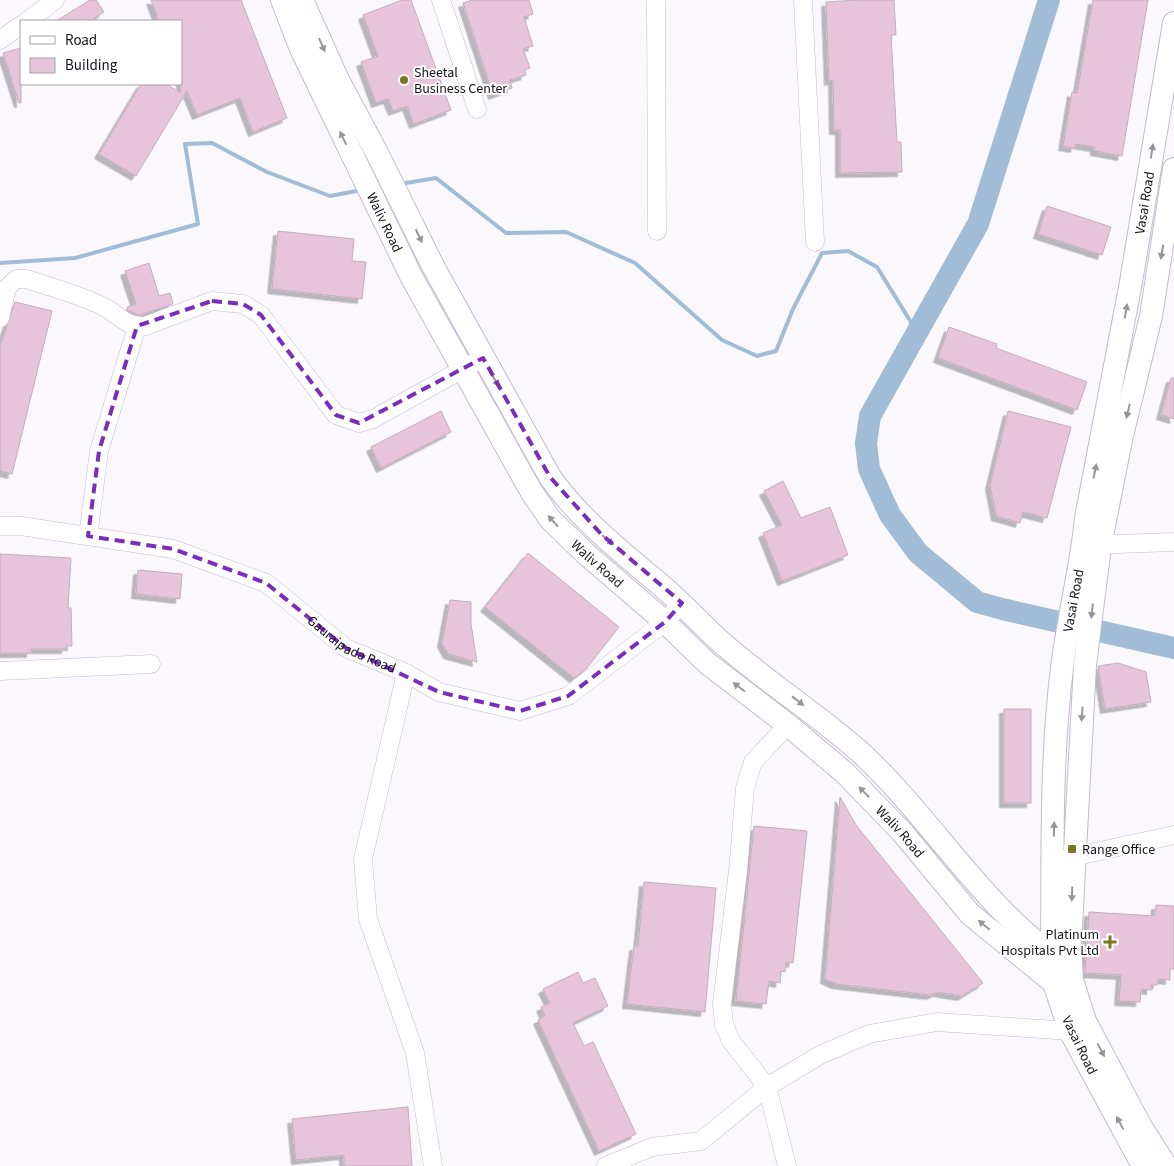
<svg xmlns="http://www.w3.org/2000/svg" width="1174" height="1166" font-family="'Source Sans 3',sans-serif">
	<defs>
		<filter id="shadow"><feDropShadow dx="-4.5" dy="4.5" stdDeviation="0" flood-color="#0004"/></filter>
	</defs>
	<rect width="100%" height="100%" fill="#fbf8fd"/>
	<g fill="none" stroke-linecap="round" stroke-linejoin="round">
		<path stroke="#a1bcd6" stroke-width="4" d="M400,184l36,-6 70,55 60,-1 69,31 87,77 35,16 19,-5 17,-42 29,-56 26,-2 29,16 40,65
			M0,263l75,-5 123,-34 -13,-80 27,-1 55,29 63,24 32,-6"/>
		<path stroke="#a1bcd6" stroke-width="22" d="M1049,0l-71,224 -108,192 -4,27 3,26 21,46 28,38 59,49 25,7 172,39"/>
	</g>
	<path fill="#e7c4d9" stroke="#c4adba" filter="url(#shadow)" d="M90,0h6l8,12 -14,9h-34z
		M151,0h90l46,118 -34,14 -13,-34 -43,17 -10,-24 -51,85 -37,-22 42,-70h25l15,9v-72h-22z
		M402,0h9l40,110 -37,14 -7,-18 -14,5 -5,-12 -12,4 -15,-41 17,-6 -15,-41z
		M472,0h57l4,14 -9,3 9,29 -10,3 7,19 -6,2 2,5 -16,5 2,8 -19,7 -30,-92z
		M858,0h36l2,35h-5l6,107h4l1,30 -62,1v-43h-6l-1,-50 -4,1 -3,-79z
		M1093,0h55l-26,156 -27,-5v-4l-19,-3 -1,4 -12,-2 9,-54 5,1z
		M21,48v55h-2l-16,-50z
		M1047,206l64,21 -9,28 -64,-21z
		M278,231l76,8 -2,22 14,1 -4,37 -90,-10z
		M149,263l10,33 11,-3 3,11 -33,11 -12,-4 -1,-4 9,-3 -11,-33z
		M15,302l37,9 -40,163 -12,-3v-125z
		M949,327l48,17 -1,4 91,34 -10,28 -139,-52z
		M1171,378h3v41l-13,-4z
		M441,411l10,21 -70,36 -10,-21z
		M1008,411l63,16 -24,91 -24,-6 -3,11 -24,-7 -6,-31z
		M783,481l18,37 29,-11 18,48 -66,26 -19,-48 19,-8 -18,-34z
		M528,553l91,74 -33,42 -12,9 -89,-71z
		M0,554l71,4 -3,50h3l1,38h-6v3h-35v4h-31z
		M138,570l44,4 -2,25 -44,-5z
		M450,600l21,2v22l6,38 -29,-8 -6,-11z
		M1118,663l28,9 5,30 -46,7 -7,-43z
		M1004,709h27v94h-27z
		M840,797l16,28 127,158 -21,13 -25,-4 -6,3 -95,-11 -11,-5z
		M754,826l53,5 -14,132 -7,-1 -1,10 -4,-1 -1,12 -11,-2 -3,23 -30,-3z
		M644,882l72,6 -11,124 -78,-8 7,-58h4z
		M1156,905l18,1v63h-4v11l-12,-1 -1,6h-6v5l-10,-1 -1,13 -21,-1 2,-26 -36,-2 4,-61 66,4z
		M578,972l5,11 12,-5 13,28 -35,17 11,23 9,-4 43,92 -37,17 -61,-131 7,-4 -4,-9 9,-4 -7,-14z
		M408,1107l4,59h-68v-11l-48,5 -4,-41z"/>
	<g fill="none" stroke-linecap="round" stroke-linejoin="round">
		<g stroke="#c5b9cf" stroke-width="19">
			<g id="minor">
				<path d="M441,0l36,109"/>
				<path d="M656,0l1,231"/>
				<path d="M803,0l12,242"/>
				<path d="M27,21l28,-21"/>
				<path d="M0,40l21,-15"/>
				<path d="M0,318l7,-30 9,-9h11c25,9 54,16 77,28 15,8 22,20 41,19l67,-25 31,3 18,11 75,100 23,8 14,-4 101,-56"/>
				<path id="s1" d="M0,526h21l152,23 93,34 80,65 60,25 33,19 81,19 48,-15 97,-74 17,-19"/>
				<path d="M88,536l11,-85 38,-125"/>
				<path d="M1089,545l85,-3"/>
				<path d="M0,671l151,-7"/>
				<path d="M406,673l-43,186 5,60 47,134 18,113"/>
				<path d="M1063,859l111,-24"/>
				<path d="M606,1166l46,-19 49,-6 66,-54 53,-32 49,-21 68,-12 133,9"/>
				<path d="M787,1166l-20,-79 -36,-46 -7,-17 -2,-20 16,-133 7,-83 8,-26 35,-37"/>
			</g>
		</g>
		<g stroke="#c5b9cf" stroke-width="24">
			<g id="major">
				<path id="s2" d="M282,0l19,49 111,229 119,213 19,28 36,35 79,68 42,41 81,62 57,48 57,59 68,82 84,69 23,16"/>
				<path d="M302,0l36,80 39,73 56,113 117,211c31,44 73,76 113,110 21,18 38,37 58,55 44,39 95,71 139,110 74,68 125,161 211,216"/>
				<path id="s3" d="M1143,1166l-73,-135 -16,-48 -2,-27c1,-96 -2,-193 10,-288 6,-50 19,-99 24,-150l45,-236 43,-259"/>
				<path d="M1166,1166l-25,-39 -56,-106 -13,-41 -2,-36 15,-279 15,-119 21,-106 30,-124 23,-147"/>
			</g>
		</g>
		<use href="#minor" stroke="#fff" stroke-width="18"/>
		<use href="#major" stroke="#fff" stroke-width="22"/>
	</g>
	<defs><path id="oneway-solid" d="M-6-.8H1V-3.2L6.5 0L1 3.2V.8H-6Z" transform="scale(1.25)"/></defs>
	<g fill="#979598">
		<use href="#oneway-solid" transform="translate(322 45) rotate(66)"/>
		<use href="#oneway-solid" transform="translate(343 138) rotate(-116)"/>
		<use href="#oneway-solid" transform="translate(1152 151) rotate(-81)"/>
		<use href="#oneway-solid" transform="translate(419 236) rotate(64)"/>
		<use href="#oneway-solid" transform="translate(1162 252) rotate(100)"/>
		<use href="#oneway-solid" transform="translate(1126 311) rotate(-80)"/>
		<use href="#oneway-solid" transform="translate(495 380) rotate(60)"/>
		<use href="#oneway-solid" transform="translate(1128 411) rotate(104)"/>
		<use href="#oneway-solid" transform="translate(1095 471) rotate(-79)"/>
		<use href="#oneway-solid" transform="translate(553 521) rotate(-132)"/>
		<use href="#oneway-solid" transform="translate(608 540) rotate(40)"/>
		<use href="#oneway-solid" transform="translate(1092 611) rotate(97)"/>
		<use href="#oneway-solid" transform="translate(739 687) rotate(-143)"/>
		<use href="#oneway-solid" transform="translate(798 701) rotate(38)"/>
		<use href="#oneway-solid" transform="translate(1082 714) rotate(94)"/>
		<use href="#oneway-solid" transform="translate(864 792) rotate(-134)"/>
		<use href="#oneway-solid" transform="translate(1054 829) rotate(-89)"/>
		<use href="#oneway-solid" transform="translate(1072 894) rotate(92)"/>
		<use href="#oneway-solid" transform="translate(984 925) rotate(-140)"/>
		<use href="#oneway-solid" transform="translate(1101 1050) rotate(62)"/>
		<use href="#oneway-solid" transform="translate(1120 1123) rotate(-118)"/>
	</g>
	<path fill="none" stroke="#7b2cbf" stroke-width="4" stroke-dasharray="10 6" stroke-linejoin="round" d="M212,301l31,3 18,11 75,100 23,8 124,-65 67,119 51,57 81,69 -17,19 -97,74 -48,15 -81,-19 -93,-44 -80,-65 -93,-34 -85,-13 11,-85 38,-125z"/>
	<g fill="#77771d" stroke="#fff" stroke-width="2">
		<circle cx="404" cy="80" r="5"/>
		<rect x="1067" y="844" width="10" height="10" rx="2.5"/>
		<path d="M1107.5 934.5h5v5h5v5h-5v5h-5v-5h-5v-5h5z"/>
	</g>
	<g text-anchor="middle" stroke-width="4" stroke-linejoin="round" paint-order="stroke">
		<g font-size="14" fill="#17131a" stroke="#fff" text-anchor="start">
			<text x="414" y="77">Sheetal<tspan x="414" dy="16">Business Center</tspan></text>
			<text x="1082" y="854">Range Office</text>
			<text x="1099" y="939" text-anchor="end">Platinum<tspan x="1099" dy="16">Hospitals Pvt Ltd</tspan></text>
		</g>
		<g font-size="14" fill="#17131a" stroke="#fff">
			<text dy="5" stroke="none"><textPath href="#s3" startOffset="992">Vasai Road</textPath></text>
			<text dy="5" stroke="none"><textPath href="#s2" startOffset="245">Waliv Road</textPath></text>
			<text dy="5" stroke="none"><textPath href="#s2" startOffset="650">Waliv Road</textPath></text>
			<text dy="5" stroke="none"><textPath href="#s3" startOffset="588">Vasai Road</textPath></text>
			<text dy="5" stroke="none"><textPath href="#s1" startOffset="380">Gauraipada Road</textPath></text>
			<text dy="5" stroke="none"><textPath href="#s2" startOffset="1055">Waliv Road</textPath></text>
			<text transform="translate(1080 1045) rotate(64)" y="5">Vasai Road</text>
		</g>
	</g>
	<rect x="20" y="20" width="162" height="65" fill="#ffffff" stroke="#a2a1a3"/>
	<rect x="30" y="36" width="25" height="8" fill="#ffffff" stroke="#a2a1a3"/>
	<text x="65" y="45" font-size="15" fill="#17131a">Road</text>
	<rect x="30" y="58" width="25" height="15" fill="#e7c4d9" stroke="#a2a1a3"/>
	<text x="65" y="70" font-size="15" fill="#17131a">Building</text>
</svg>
